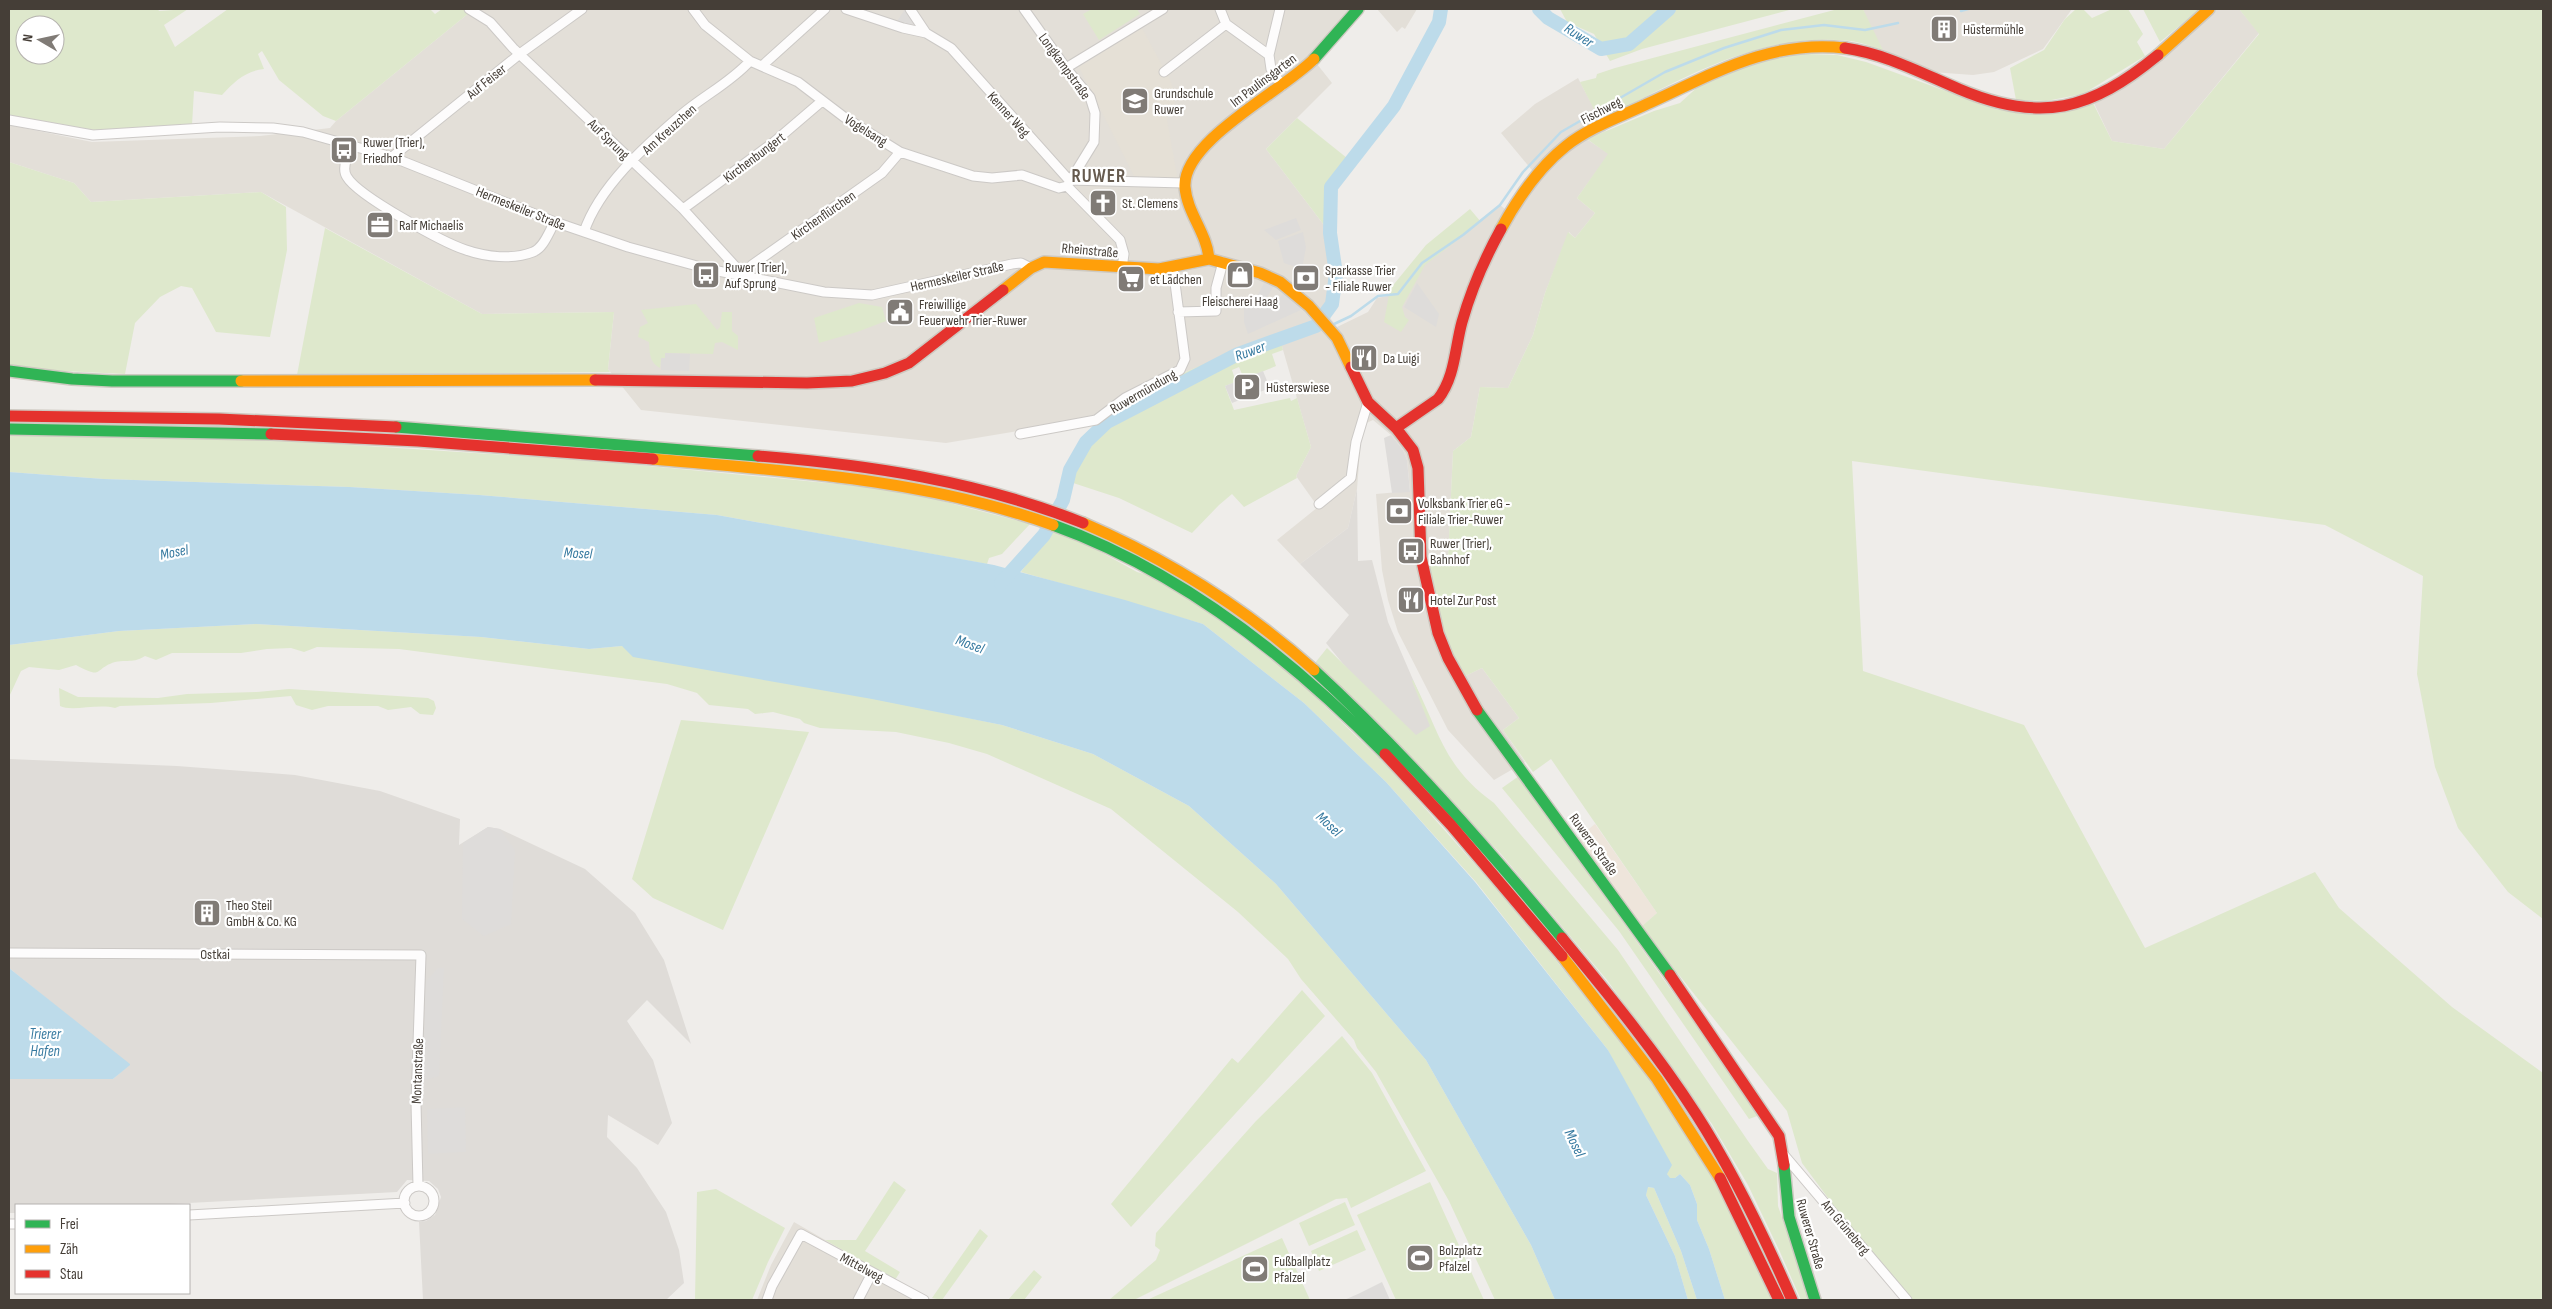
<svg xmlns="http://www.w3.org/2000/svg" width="2552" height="1309" font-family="'Sofia Sans Condensed',sans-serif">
	<rect width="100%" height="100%" fill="#efedea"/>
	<path fill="#e3dfd8" d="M469,9h897l-49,55 15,19 -66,66 64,84 6,41 -8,41 9,12 31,-15 9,-14 21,-4 24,-31 78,-58 10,8 26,-38 -35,-42 34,-29 43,-26 28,53 -18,9 21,14 -32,44 18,15 -20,25 -6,-6 -24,61 -12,42 -25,53 -28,-1 -9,50 -18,14 -5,108 -27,3 38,117 23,-11 37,50 -16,12 22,32 -31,18 -46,-50 -50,-98 -10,-32 -6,-30 -6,-76 34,-3 -3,-31 -4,-10 -12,-15 -18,-15 -11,5 -5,64 -9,39 -48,36 -23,-24 41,-33 -22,-31 15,-29 -32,-111 -154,59 -30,23 -149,25 -305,-33 -33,-41 6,-57 -132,2 -221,-122 -170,10 -17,-19 -65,-21v-37l83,17 168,-6 70,-8 6,-7 133,-108z
		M1377,9h40l-12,20 -3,-2 -5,5z
		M1863,9h209l-29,40 -49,23 -21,3 -55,-4 -31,-13 -18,-33z
		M2211,9h28l20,24 -95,116 -52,-8 -20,-42z
		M794,1222l135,78h-172l14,-35z"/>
	<path fill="#eee5db" d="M1595,824l62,89 -16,14 -63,-89z"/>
	<path fill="#dfdcd8" d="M1357,489l1,72 14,-1 16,62 46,106 -26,15 -82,-100 23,-28 -49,-51 48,-36z
		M9,759l168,7 118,9 85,16 80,28 -1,26 29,-18 12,2 85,40 50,44 29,47 27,84 -44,-44 -20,21 26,39 19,63 -14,22 -50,-30 -1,22 30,31 29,44 13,38 5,33 -18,17h-243l-4,-78 7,-1 9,-6 6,-18 -3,-8 -9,-8 -22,-1 -10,12 -247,13h-134v8h-7v-134h104l16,-14 -120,-97z"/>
	<path fill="#e5e0d6" d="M1142,28l28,52 5,14 -1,14 -4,2 -3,10 11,61 -35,-1 -9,-4 -55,-109z"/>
	<path fill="#dee8cc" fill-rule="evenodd" d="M9,9h149l1,2 29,-2 -24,16 11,22 53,-38h202l5,5 7,-5h25l2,4 -133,108 -13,-5 -44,-36 -17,-29 -4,3 6,15c-19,2 -30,13 -42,26l-28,-4 -2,34 -92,6 -91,-16zM25,25h30v30h-30z
		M1092,9h45l3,5 -41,26 -16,-26z
		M1560,9h233l-151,40 -32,12 -16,-27 -27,-12z
		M1838,9h25l20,41c-11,-3 -22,-8 -33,-9 -90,-10 -173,40 -250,80l-20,-39 16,-4 1,-4 18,-6z
		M2076,9h7l9,9 20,-9h16l15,25 -6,8 8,14 -62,38 -37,7 -30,-1 -6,-32 34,-18 21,-31z
		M2143,9h57l-40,33z
		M2239,9h304v910l-35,-27 -50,-64 -23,-61 -18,-93 6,-98 -98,-51 -473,-64 11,210 161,54 121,223 170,-76 24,36 113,99 91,66v227h-639l-102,-137 -15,-52 -146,-184 16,-14 -106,-154 -18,13 -30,-42 16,-12 -37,-50 -23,11 -12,-22 -24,-94 25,-4 5,-108 18,-14 9,-50 28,1 25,-53 12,-42 23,-61 7,6 20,-25 -18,-15 31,-44 -21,-15 67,-28 26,-8 22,-20 26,-12 42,-14 36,-3 31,1 29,7 132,48 47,-1 46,-10 21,42 52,8 95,-115z
		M1297,118l55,44 -21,25 -1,46 -64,-84z
		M9,162l65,21 17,19 170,-10 25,15 1,43 -17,87 -54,-5 -24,-44 -11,-2 -21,11 -25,26 -10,51 -81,-4 -35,-5z
		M1470,209l11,13 -56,43 -23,42 3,10 4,3 -8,12 -17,-10 6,-33 36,-44z
		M325,228l157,86 132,-2 -6,57 2,3 -313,3z
		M859,303l23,4 4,14 -29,11 -38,11 -5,-25z
		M696,304l21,26 3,-3 2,-15h10v19l6,5v14l-16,-8 -7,1 -2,11 -47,-1 -1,6h-4l-1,9c-11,-6 -10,-15 -11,-26l-11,-5 2,-10 8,-4 -7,-13z
		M1279,335l4,15 -11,4 4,12 -32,13 -5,-12 -7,3 4,12 -11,4 9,24 56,-12 1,3 6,-3 14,49 -15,29 1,2 -53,29 -12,-13 -13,11 -27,28 -73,-35 -55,-18c2,-7 3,-16 7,-22 32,-59 147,-101 208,-123z
		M9,433l201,3 376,24 314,30 130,34 -28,30 -13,4 -2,6 -270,-49 -238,-20 -129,-8 -246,-8 -95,-7z
		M1050,531l29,9 58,32 17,5 48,30 96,73 92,89 130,146 121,152 50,75 30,50 52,108h-48l-16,-51 -12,-29v-16l-7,-19 -10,-11 -5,4h-6l-2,-4 -59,-124 -132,-168 -90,-100 -82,-79 -101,-79 -182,-52z
		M256,624l225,13 108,12 33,-3 380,79 91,29 96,52 87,78 150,176 105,185 24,55h-60l-46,-99 -73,-129 -19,-24 -3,-8 -53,-61 -13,-20 -50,-47 -127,-103 -124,-55 -38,-11 -53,-11 -76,-4 -16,-5 -4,-4 -27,-7 -18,2 -7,-5 -39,-4 -12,-12 -30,-9 -268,-35 -82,-2 -13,5 -13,-4 -24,1 -26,4h-69l-16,7 -11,-4c-13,8 -18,3 -30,6 -22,7 -11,18 -39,3l-17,5 -30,-3 -8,4 -12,26v-52l110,-14z
		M1327,648l89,87 14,-9 -18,-45 1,-1c27,53 30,86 81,123l124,147 130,191 20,28 9,4 1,33 32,94h-9l-21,-48 -32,-67 -36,-61 -105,-144 -106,-126 -186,-191z
		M59,688l19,9 80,1 29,-4 70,-2 32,-3 139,9 6,3 2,7 -3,7 -13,-1 -9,-7 -23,3 -10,-4h-50l-16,4 -16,-5 -5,-9 -80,7 -91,3 -5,2c-17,-5 -43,4 -55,-2z
		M681,720l128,12 -86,198 -70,-32 -21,-19z
		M1519,776l241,339 -11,4 -130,-188 -117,-143z
		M1302,990l23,26 -194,211 -20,-23 121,-146 6,5z
		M1342,1036l30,37 54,98 -75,37 -4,-10 -11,1 -202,101h-25l47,-40 4,-10 -5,-4 1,-13 100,-112z
		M894,1181l12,9 -41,61 35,21 -5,8 -70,-40h31z
		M1430,1182l54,118h-88l-39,-85z
		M1647,1187l7,1 27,63 16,49h-9l-13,-44 -29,-61z
		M716,1189l69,39 -17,34 -16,38h-57l2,-108z
		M1345,1202l10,23 -46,21 -10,-23z
		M980,1229l8,7 -46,64 -10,-2z
		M1357,1230l9,20 -47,21 -8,-20z
		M1282,1238l28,62h-163z
		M1034,1270l8,7 -18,23h-16z"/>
	<path fill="#dedcda" d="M905,9l14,19 -23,-5z
		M1296,218l5,12 -25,10 -12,-10z
		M1303,232l3,15 -4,22 -18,-6 -6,-22z
		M1264,283l10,3 -9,14 10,6 9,-14 19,17 -55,25 -4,-12v-20l2,-4 8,5z
		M1417,283l22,31 -3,13 -32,-20z
		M665,353l25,1 -1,17 -28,-1v-12h4z
		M1263,371l7,17 -38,15 -7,-17z
		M1391,435l12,15 4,10 3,32 -18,1 -8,-55z
		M488,827l12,2 15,21 -4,74 -27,12 -22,-17 1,-76z
		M438,968h6l-5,108 -16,5 3,-100z
		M465,1107l1,45 -38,2 -1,-45z
		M1382,1282l8,18h-46l14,-6z"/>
	<path fill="#bddbea" d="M9,472l95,7 246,8 129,8 238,20 277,50 131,35 78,24 101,79 82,79 89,100 133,168 64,115 -5,9 3,4h5l5,-4 10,11 7,19v16l12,29 16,51h-28l-16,-49 -27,-63 -6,-1 -2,8 29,61 13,44h-133l-24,-55 -105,-185 -150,-176 -87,-78 -96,-52 -91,-29 -130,-26 -239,-42 -11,-11 -33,3 -108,-12 -225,-13 -137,7 -110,14z
		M9,968l121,96v1l-17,14h-104z"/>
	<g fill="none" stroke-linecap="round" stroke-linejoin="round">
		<path stroke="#bddbea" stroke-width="2.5" d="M1961,11l7,-2
			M1332,325l19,-9 27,-20 20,-2 24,-31 41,-28 37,-30 23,-33 38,-40 104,-60 59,-24 57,-18 43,-5 41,5 33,-7"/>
		<path stroke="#bddbea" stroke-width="14" d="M1539,9l9,9 53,31 28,-5 40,-35
			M1001,583l43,-48 19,-35 7,-30 16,-28 21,-20 131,-68 78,-28 16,-22 4,-30 -6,-41 1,-46 63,-81 45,-84 2,-13"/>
		<g stroke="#ccc9c6" stroke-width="11">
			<path id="street" d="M469,9l21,13 23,26 170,161 61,67 8,-11 130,-92 18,-21
				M693,9l12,16 45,36 48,21 46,35 56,35 73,24 19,2 30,-3 37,13 8,-2
				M846,9l57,19 23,5 25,15 118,132
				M910,9l16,24
				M1024,9l42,59 24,29 5,16 -1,29 -27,44 53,54 4,14 -2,14
				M1220,9l6,15 43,31
				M1280,9l-11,46 2,14 11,17
				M763,65l62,-56
				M1066,68l97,-59
				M1164,72l62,-48
				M9,120l84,15 127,-8 53,1 30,4 89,25 163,65 73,25 80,22 116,23 48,3 140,-31 9,-1 10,5
				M353,145c-5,9 -12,23 -6,32 11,19 97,66 119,73 20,7 47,10 67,2 11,-4 16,-21 22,-30
				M392,157l129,-104 61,-44
				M1069,180l115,3
				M683,209l91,-67 48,-41
				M584,232c15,-45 61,-86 97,-117 22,-19 49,-32 69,-54
				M1178,312l38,-1v-23l7,-26
				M1020,434l76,-14 29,-22 55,-28 5,-11 -12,-91
				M1319,504l32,-26 5,-36 12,-40
				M9,953l412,2 -5,148 2,83
				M1784,1155l123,145
				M404 1201a15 15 0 1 1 30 0a15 15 0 1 1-30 0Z
				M189,1215l216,-12
				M9,1224h7
				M767,1300l5,-14 29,-52 123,66
				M858,1300l14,-27"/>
		</g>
		<g stroke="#cec9c1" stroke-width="14">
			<path id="fast" d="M1314,59l44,-50
				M9,371l63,8 40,2h129
				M396,427l362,29
				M9,429l262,5
				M1053,525c128,46 238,133 332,229
				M1314,670c90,83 170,174 248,268
				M1477,710l193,265
				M1784,1165l5,52 26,83"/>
		</g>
		<g stroke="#cec9c1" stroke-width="14">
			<path id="slow" d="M2158,55l51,-46
				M1501,229c17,-31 37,-61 65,-83 24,-19 54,-29 81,-42 64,-29 124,-65 198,-56
				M1209,259c-2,-26 -22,-46 -24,-72 -3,-46 99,-97 129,-128
				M1003,290l28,-22 13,-6 115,7 50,-10 51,14 20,9 29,24 28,32 14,29
				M241,381l354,-1
				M653,459c134,12 272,20 400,66
				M1083,523c84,36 163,86 231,147
				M1562,956l95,123 63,99"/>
		</g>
		<g stroke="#cec9c1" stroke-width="14">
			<path id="jam" d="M1845,48c41,6 76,25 114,41 82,35 132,21 199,-34
				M1351,367l17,35 28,26 17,22 5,18 3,89 17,76 10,25 29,52
				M595,380l212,3 45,-2 33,-8 24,-10 94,-73
				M9,416l210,3 177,8
				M1396,428l42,-29c17,-21 17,-52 24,-77 9,-32 23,-64 39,-93
				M271,434l147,7 235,18
				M758,456c112,9 220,25 325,67
				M1385,754l66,71 111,131
				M1562,938c47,57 94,114 134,176 38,59 68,122 96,186
				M1670,975l109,161 5,29
				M1720,1178l59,122"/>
		</g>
		<use href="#street" stroke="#fdfcfc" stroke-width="9"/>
		<use href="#fast" stroke="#30b455" stroke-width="11"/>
		<use href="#slow" stroke="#ff9f0a" stroke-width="11"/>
		<use href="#jam" stroke="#e5322d" stroke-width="11"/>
	</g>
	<defs>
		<g id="building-square" transform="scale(1.4375)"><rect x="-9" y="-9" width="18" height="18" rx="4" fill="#807b76" stroke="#fff"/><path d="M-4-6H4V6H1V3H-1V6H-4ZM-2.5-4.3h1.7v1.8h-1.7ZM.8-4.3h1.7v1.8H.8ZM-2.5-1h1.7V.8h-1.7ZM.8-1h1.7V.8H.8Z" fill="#fff"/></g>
		<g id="school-square" transform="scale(1.4375)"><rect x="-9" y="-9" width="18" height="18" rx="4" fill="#807b76" stroke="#fff"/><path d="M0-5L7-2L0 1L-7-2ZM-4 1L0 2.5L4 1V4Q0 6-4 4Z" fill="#fff"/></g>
		<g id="bus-square" transform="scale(1.4375)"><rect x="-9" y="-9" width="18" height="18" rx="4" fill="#807b76" stroke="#fff"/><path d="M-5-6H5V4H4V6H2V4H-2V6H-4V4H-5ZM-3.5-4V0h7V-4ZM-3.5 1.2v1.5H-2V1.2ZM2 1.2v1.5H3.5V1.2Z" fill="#fff"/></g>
		<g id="church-square" transform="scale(1.4375)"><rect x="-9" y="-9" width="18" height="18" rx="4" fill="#807b76" stroke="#fff"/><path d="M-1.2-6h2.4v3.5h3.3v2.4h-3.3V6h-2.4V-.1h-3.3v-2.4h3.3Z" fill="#fff"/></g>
		<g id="office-square" transform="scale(1.4375)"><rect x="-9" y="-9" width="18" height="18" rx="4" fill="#807b76" stroke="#fff"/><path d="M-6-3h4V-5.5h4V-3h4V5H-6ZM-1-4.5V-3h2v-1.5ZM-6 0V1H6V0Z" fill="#fff"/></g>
		<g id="shop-square" transform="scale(1.4375)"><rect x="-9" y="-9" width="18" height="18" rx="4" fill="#807b76" stroke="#fff"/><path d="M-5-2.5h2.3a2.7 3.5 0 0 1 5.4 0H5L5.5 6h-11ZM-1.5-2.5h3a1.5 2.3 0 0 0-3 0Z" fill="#fff"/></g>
		<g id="bank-square" transform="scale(1.4375)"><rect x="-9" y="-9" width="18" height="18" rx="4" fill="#807b76" stroke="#fff"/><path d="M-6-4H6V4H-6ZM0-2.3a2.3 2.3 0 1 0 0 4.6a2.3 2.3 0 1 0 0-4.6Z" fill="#fff"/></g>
		<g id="supermarket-square" transform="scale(1.4375)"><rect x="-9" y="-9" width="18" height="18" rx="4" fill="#807b76" stroke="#fff"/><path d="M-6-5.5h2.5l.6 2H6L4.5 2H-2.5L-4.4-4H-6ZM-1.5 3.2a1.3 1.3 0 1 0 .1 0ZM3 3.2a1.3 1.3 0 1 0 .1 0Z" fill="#fff"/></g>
		<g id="civic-square" transform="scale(1.4375)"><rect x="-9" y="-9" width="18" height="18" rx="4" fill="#807b76" stroke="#fff"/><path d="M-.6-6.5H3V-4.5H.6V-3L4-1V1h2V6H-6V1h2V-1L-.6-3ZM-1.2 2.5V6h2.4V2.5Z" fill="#fff"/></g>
		<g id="restaurant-square" transform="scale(1.4375)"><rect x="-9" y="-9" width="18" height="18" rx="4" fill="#807b76" stroke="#fff"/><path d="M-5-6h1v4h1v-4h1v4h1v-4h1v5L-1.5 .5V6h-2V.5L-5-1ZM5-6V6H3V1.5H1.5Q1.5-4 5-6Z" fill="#fff"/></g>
		<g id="parking-square" transform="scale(1.4375)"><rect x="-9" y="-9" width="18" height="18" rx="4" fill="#807b76" stroke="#fff"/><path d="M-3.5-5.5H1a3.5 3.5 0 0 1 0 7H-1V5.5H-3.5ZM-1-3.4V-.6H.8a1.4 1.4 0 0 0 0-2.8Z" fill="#fff"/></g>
		<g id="stadium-square" transform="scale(1.4375)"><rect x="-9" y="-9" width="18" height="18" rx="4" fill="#807b76" stroke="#fff"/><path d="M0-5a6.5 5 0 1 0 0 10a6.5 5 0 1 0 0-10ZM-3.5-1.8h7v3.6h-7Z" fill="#fff"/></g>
	</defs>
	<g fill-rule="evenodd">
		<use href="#building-square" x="1944" y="29"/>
		<use href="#school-square" x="1135" y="101"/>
		<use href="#bus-square" x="344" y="150"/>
		<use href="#church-square" x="1103" y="203"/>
		<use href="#office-square" x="380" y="225"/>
		<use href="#bus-square" x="706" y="275"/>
		<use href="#shop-square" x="1240" y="275"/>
		<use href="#bank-square" x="1306" y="278"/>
		<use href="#supermarket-square" x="1131" y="279"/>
		<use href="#civic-square" x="900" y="312"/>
		<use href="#restaurant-square" x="1364" y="358"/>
		<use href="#parking-square" x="1247" y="387"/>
		<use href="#bank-square" x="1399" y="511"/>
		<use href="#bus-square" x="1411" y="551"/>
		<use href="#restaurant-square" x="1411" y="600"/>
		<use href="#building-square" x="207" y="913"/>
		<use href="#stadium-square" x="1420" y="1258"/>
		<use href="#stadium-square" x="1255" y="1269"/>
	</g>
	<g text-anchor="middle" stroke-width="4.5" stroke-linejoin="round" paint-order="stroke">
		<g font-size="14" fill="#453e37" stroke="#fff" text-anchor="start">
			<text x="1963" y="34">Hüstermühle</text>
			<text x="1154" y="98">Grundschule<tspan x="1154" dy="16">Ruwer</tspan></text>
			<text x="363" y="147">Ruwer (Trier),<tspan x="363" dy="16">Friedhof</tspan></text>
			<text x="1122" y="208">St. Clemens</text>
			<text x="399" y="230">Ralf Michaelis</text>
			<text x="725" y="272">Ruwer (Trier),<tspan x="725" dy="16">Auf Sprung</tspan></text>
			<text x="1325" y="275">Sparkasse Trier<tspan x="1325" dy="16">- Filiale Ruwer</tspan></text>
			<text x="1150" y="284">et Lädchen</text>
			<text x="1240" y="306" text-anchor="middle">Fleischerei Haag</text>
			<text x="919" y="309">Freiwillige<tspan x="919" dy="16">Feuerwehr Trier-Ruwer</tspan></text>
			<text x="1383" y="363">Da Luigi</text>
			<text x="1266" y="392">Hüsterswiese</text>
			<text x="1418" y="508">Volksbank Trier eG -<tspan x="1418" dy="16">Filiale Trier-Ruwer</tspan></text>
			<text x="1430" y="548">Ruwer (Trier),<tspan x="1430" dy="16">Bahnhof</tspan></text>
			<text x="1430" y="605">Hotel Zur Post</text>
			<text x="226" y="910">Theo Steil<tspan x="226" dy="16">GmbH &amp; Co. KG</tspan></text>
			<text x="1439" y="1255">Bolzplatz<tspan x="1439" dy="16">Pfalzel</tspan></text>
			<text x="1274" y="1266">Fußballplatz<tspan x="1274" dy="16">Pfalzel</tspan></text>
		</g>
		<g font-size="14" fill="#453e37" stroke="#fff">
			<text transform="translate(1065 66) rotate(54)" y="5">Longkampstraße</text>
			<text transform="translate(1263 80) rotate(-37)" y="5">Im Paulinsgarten</text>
			<text transform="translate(486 81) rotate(-39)" y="5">Auf Feiser</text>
			<text transform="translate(1601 110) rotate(-27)" y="5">Fischweg</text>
			<text transform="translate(1009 114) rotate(48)" y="5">Kenner Weg</text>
			<text transform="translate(669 129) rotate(-42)" y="5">Am Kreuzchen</text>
			<text transform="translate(866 130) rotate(32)" y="5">Vogelsang</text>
			<text transform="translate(609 139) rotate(44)" y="5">Auf Sprung</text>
			<text transform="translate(754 157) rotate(-37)" y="5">Kirchenbungert</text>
			<text transform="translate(521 208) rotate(22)" y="5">Hermeskeiler Straße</text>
			<text transform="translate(823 215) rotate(-35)" y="5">Kirchenflürchen</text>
			<text transform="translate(1090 250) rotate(5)" y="5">Rheinstraße</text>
			<text transform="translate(957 276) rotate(-13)" y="5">Hermeskeiler Straße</text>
			<text transform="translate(1143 391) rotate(-30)" y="5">Ruwermündung</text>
			<text transform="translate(1594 844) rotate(54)" y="5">Ruwerer Straße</text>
			<text x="215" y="959">Ostkai</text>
			<text transform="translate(417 1071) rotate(-88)" y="5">Montanstraße</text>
			<text transform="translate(1846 1227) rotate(50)" y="5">Am Grüneberg</text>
			<text transform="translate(1811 1234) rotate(74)" y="5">Ruwerer Straße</text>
			<text transform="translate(862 1267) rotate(28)" y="5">Mittelweg</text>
		</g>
		<g font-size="15" font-style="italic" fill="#377aa0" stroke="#fff">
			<text transform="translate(1579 35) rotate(33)" y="5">Ruwer</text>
			<text transform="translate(1250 351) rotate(-21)" y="5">Ruwer</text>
			<text transform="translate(174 552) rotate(-11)" y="5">Mosel</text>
			<text transform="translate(578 553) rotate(3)" y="5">Mosel</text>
			<text transform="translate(970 644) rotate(20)" y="5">Mosel</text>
			<text transform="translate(1329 824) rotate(43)" y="5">Mosel</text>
			<text x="45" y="1039">Trierer<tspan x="45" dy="17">Hafen</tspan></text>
			<text transform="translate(1575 1143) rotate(64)" y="5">Mosel</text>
		</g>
		<g font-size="19" font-weight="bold" letter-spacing="1" fill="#665b4f" stroke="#fff">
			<text x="1099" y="182">RUWER</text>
		</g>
	</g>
	<rect width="2552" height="1309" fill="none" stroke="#453e37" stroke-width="20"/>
	<rect x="15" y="1204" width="175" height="90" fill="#ffffff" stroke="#b5b2af"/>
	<rect x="25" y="1220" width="25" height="8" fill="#30b455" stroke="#b5b2af"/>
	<text x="60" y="1229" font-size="15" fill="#453e37">Frei</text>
	<rect x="25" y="1245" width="25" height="8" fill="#ff9f0a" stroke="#b5b2af"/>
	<text x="60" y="1254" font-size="15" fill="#453e37">Zäh</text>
	<rect x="25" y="1270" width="25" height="8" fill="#e5322d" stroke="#b5b2af"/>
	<text x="60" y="1279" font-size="15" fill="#453e37">Stau</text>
	<g transform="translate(40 40) rotate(279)"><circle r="24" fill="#ffffff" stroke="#b5b2af"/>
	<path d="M0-4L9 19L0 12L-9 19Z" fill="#807b76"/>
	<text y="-8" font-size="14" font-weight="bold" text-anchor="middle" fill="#453e37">N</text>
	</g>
</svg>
